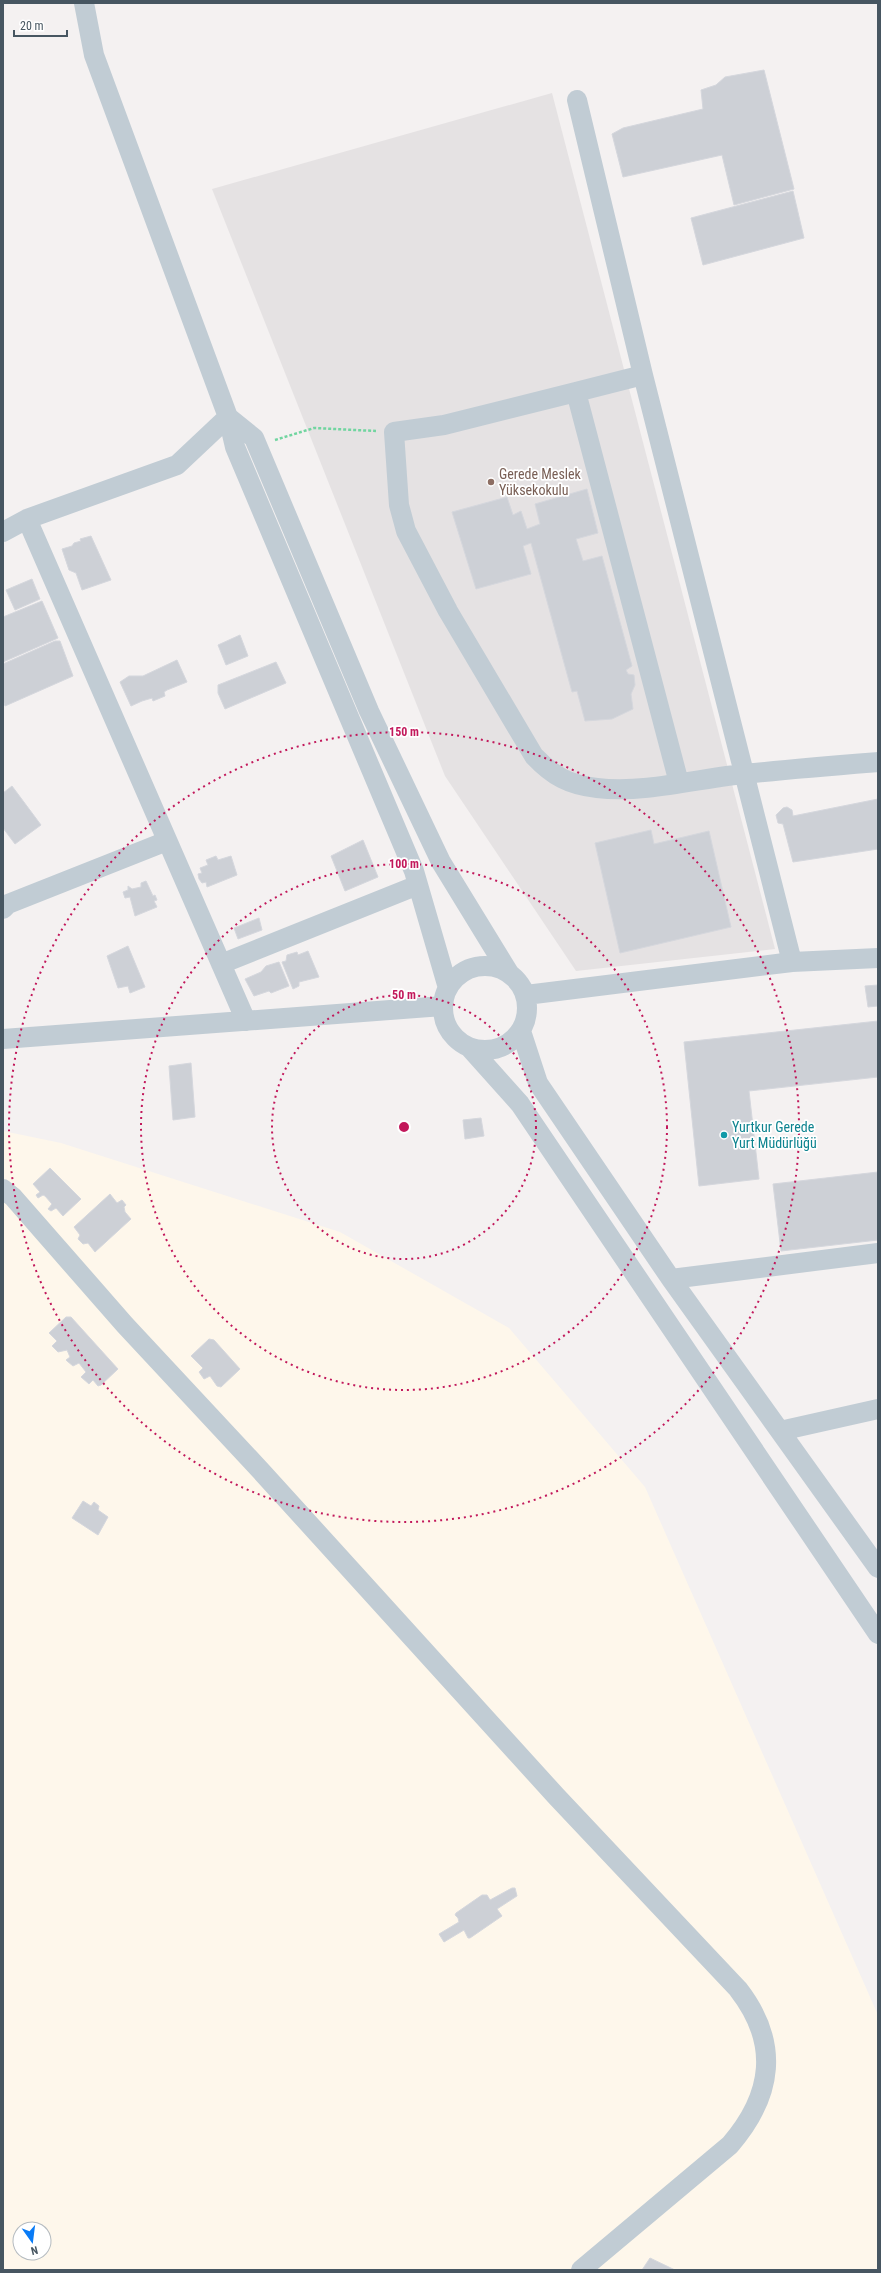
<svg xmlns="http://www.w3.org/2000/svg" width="881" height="2273" font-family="'Roboto Condensed',sans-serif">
	<rect width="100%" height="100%" fill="#f4f1f1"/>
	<path fill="#fef7eb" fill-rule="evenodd" d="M3,1131l58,12 279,89 169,96 136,159 233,528v255h-875zM20,2229h24v24h-24z"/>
	<path fill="#e5e2e3" d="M552,93l223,856 -199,22 -131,-195 -233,-587z"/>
	<path fill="#cdd0d6" stroke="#d5d7dd" d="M764,70l30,119 -60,16 -12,-50 -99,22 -11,-43 11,-6 80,-19 -2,-19 15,-5 9,-8z
		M793,191l11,47 -101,27 -12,-47z
		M587,489l11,44 -22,6 7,22 19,-5 30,110 -6,4 2,4 6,1 1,10 -4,9 2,15 -21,10 -27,2 -8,-30 -5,1 -41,-149 -8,3 8,28 -55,15 -24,-77 55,-15 6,18 8,-4 6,18 13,-5 -5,-20z
		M91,536l20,44 -29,10 -6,-17 -7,-3 -7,-21 10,-3 2,-3 7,-2 -1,-2z
		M32,579l8,20 -25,11 -9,-20z
		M42,601l16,37 -55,24v-45z
		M240,635l8,21 -22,9 -8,-20z
		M55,641h5l13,35 -68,30 -2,-6v-36z
		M177,660l10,22 -20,8 -3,2 1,4 -12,5 -1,-3 -10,3 -11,5 -11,-24 9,-6h14z
		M276,662l10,21 -61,26 -7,-16v-8z
		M12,786l29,39 -26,19 -12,-16v-35z
		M878,799v50l-85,13 -10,-38 -5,-1 -2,-8 7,-7 4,-1 5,3 1,6z
		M651,830l3,14 55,-13 22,96 -111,26 -25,-110z
		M363,840l15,37 -33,14 -14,-35z
		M216,856l2,4 13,-4 6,19 -30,12 -1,-5 -4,1 -3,-4 -1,-5 4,-1 -2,-5 8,-3 -2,-5z
		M146,881l7,15 2,-1 2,5 -3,1 3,6 -22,9 -5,-19 -5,1 -2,-6 5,-2v-4l4,3 9,-2v-4z
		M259,918l3,12 -24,9 -4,-11z
		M128,946l17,41 -15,6 -2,-7 -10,2 -11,-32z
		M308,951l11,26 -20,5v4l-6,3 -11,-27 4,-1 1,-6 10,-3 1,3z
		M279,962l10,24 -18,7 -2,-2 -15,5 -9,-17 16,-7 5,-6z
		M878,985v21l-10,1 -3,-21z
		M878,1021v56l-129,14 10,88 -60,7 -15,-144z
		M191,1063l4,54 -22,3 -4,-54z
		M481,1118l3,18 -19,3 -2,-19z
		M50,1168l31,31 -18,17 -7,-8 -5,3 -3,-2 4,-5 -7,-8 -2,-1 -5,3 -2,-3 4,-3 -7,-8z
		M878,1172v68l-97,11 -8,-67z
		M110,1194l7,9 5,-3 4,5 -2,2 1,5 6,7 -36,33 -7,-9 -5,1 -5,-5 2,-4 -6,-8z
		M66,1317h5l47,52 -17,16 -3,1 -5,-6 -4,4 -8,-7 5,-5 -7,-9 -6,3 -6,-5 -1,-1 4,-3 -3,-7 -9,2 -6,-6 5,-5 -8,-8z
		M209,1339l5,1 26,29 -19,18 -4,-1 -7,-10 -6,3 -5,-7 4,-4 -12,-12z
		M83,1501l8,5 3,-4 5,4 -1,4 10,7 -10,18 -26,-17z
		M512,1888h3l2,8 -20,13 5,7 -32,22h-2l-4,-8 -20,12 -5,-8 20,-12 -1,-4 -3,-3 1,-2 26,-18h5l3,5z
		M650,2258l25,12h-33z"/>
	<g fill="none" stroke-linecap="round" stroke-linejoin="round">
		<path stroke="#71d5a0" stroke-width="2.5" stroke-dasharray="3 2" stroke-linecap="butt" d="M275,440l39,-12 62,3"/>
		<path stroke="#c1ccd4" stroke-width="20" d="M84,3l10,52 134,362 7,30 179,424 34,117
			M577,100l66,275 149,587
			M576,392l67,-17
			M228,417l26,21 115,273 72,151 68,111
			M27,519l219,502
			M3,532l24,-13 150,-54 51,-48
			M679,783l-103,-391 -132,33 -50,7 5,73 7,26 42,80 86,145c19,20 35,29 63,32 42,5 88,-6 130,-12 50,-6 101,-10 151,-14
			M3,909l5,-5 159,-63
			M221,964l197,-79
			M443 1008a42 42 0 1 1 84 0a42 42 0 1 1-84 0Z
			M526,995l266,-33 86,-4
			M521,1031l17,52 133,196 207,289
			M3,1039l440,-33
			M470,1048l50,56 358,530
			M3,1189l10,8 112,128 136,146 295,325 182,193c42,54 35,106 -8,156l-149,125
			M671,1279l207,-26
			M780,1431l98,-22"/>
	</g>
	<g fill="none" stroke="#c2185b" stroke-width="2" stroke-dasharray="2 4">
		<circle cx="404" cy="1127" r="132"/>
		<circle cx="404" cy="1127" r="263"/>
		<circle cx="404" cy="1127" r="395"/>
	</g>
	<circle fill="#8d6e63" stroke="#fff" stroke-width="1.5" cx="491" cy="482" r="4"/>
	<circle fill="#0f9aa8" stroke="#fff" stroke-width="1.5" cx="724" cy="1135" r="4"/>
	<g text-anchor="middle" stroke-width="3.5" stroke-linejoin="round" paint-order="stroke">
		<g font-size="14" fill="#785e54" stroke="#fff" text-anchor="start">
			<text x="499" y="479">Gerede Meslek<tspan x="499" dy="16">Yüksekokulu</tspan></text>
		</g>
		<g font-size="14" fill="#0d838f" stroke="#fff" text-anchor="start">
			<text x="732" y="1132">Yurtkur Gerede<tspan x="732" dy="16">Yurt Müdürlüğü</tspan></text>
		</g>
	</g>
	<circle cx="404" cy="1127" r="6" fill="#c2185b" stroke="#fff" stroke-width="2"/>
	<g font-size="12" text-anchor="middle" font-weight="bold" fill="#c2185b" stroke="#fff" stroke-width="3.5" stroke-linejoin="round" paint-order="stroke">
		<text x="404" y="736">150 m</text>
		<text x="404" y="868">100 m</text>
		<text x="404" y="999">50 m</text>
	</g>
	<rect width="881" height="2273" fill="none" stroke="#475661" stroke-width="8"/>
	<g transform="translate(32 2241) rotate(166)"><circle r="19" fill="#ffffff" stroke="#b5bbc0"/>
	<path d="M0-3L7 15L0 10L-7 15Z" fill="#097bf6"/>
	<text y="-6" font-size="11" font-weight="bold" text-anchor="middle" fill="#475661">N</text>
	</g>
	<path d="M14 30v6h53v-6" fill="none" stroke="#475661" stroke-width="2"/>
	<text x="20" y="30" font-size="12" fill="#475661" stroke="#ffffff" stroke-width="3" paint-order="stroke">20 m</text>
</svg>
